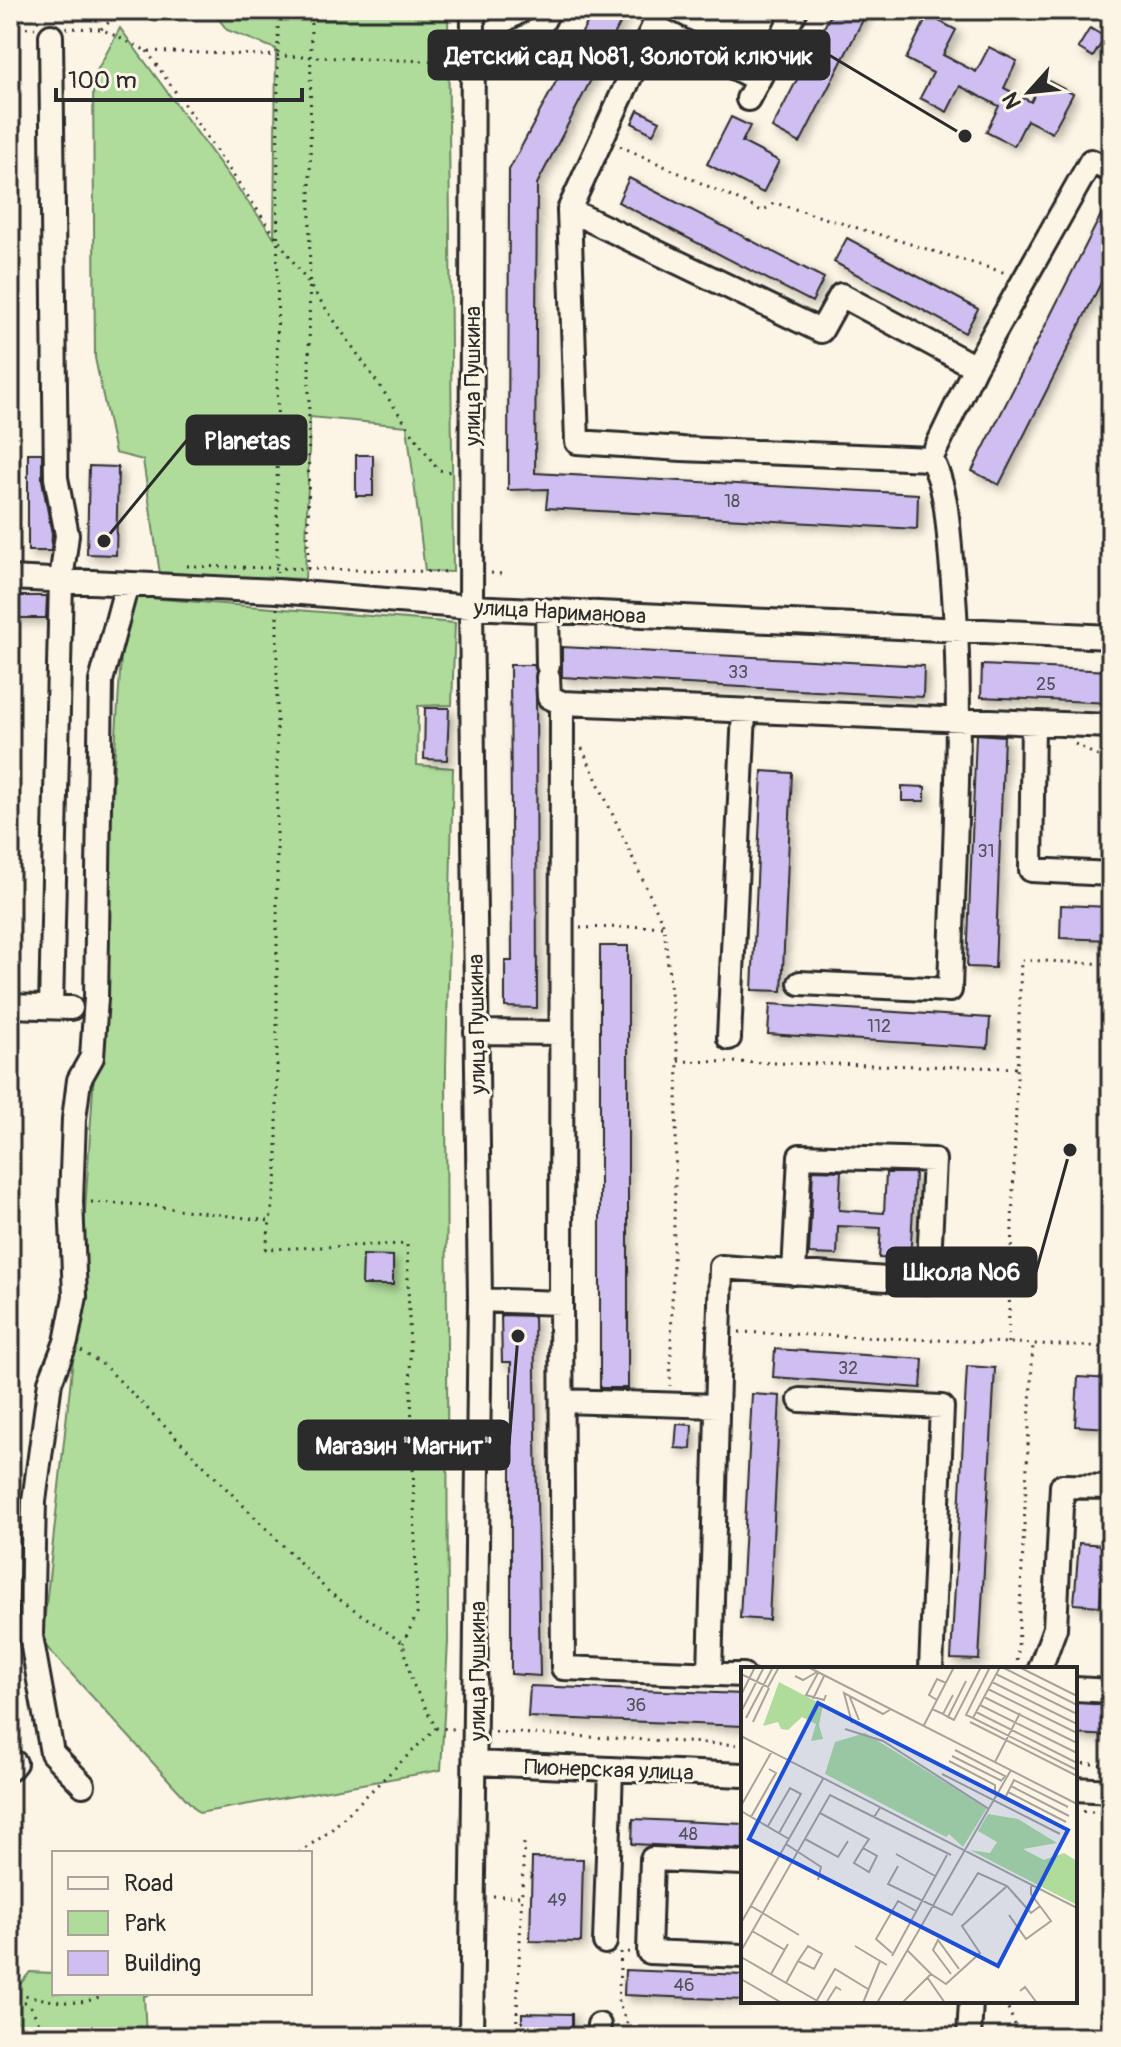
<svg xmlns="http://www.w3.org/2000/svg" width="1121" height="2047" font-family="Pangolin,sans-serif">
	<defs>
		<filter id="shadow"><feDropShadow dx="4.5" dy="4.5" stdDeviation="4" flood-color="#0004"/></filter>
	</defs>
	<rect width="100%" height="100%" fill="#fcf5e5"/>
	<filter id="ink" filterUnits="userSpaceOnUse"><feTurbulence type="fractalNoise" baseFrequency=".0125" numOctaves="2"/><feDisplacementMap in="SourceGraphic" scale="16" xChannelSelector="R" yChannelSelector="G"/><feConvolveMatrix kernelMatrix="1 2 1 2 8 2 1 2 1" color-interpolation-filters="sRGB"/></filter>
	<g filter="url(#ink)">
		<path fill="#afdc9b" stroke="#6d8463" stroke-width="2" d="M212,10h236l5,562 -28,-1 -18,-145 -97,-9 -5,162 -145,-5 -17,-114 -28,-7 -20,-95 -2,-280 27,-50 154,209 2,-188 -49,-19z
			M125,596l330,27 -3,82 -34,1 -1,59 36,3 -7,299 2,575 -7,128 -242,43 -157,-171 37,-338z
			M30,1972l24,1v20h103l-13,3 2,41h-136v-41z"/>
		<path fill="#cfbff1" stroke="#2b2b2b" stroke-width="2" filter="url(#shadow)" d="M594,10h33l-90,174 -2,289 383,21 -1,35 -371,-21 2,-19 -40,1 1,-320z
			M833,10h35l-68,133 -28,-15z
			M928,15l28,15 -13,25 33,17 13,-25 28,14 -13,27 27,14 12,-24 30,16 -21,39 -25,-13 -13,26 -28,-14 13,-26 -39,-20 -13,26 -27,-14 13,-25 -27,-14z
			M1090,28l15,9 -12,20 -15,-9z
			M638,110l22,11 -7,13 -21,-11z
			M731,117l19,9 -8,16 37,19 -16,32 -56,-29z
			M629,178l195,100 -12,24 -194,-100z
			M1111,195v68l-112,222 -27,-14z
			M847,238l131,71 -13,24 -131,-71z
			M28,453h14v27l10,54 -1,17h-23z
			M356,455h17v41h-17z
			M89,466l29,1 -2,88 -29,-1z
			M13,596h34l-1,22h-32z
			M562,647l362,19 -1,31 -361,-20z
			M510,665h24l2,6 1,337 -32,-1v-46h7z
			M982,665l129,6v32l-130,-6z
			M425,708h24l-2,52 -23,-1z
			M976,734l28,2 -9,232 -28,-1z
			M762,771l30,2 -10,218 -30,-1z
			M902,786l23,1v14h-23z
			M1061,905l50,2v33l-51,-2z
			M600,946h28v442h-28z
			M770,1004l220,14 -2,30 -220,-14z
			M813,1170l28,1 -2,39 45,3 2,-40h29l-5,87 -31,-2 2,-30 -43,-2 -1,29 -28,-1z
			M363,1255l30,1v29h-31z
			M501,1315l33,1 6,360 -29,-2v-312h-9z
			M775,1349l148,10 -2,29 -148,-11z
			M967,1366l28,2 -16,292 -28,-1z
			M1078,1377l33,2v49l-36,-2z
			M752,1394l28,2 -11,224 -29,-2z
			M677,1424l15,1 -1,24 -16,-1z
			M1079,1543l25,2 -4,61 -26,-2z
			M530,1686l213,8v32l-215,-9z
			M1075,1703l36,2v31l-36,-2z
			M633,1819l110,5v25l-111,-5z
			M532,1858l51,1 -2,83 -51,-1z
			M625,1970l118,5v25l-119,-5z
			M522,2013l50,1v23h-50z"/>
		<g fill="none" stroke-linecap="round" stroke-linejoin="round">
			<g stroke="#2b2b2b" stroke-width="28">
				<path id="minor" d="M661,10l-92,200 8,232 105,7 249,10c16,28 17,68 20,100 14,143 3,288 -1,431l-150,-7
					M654,26l104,54
					M473,61l20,-5 46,-27 10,-19
					M748,99l48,-89
					M569,210l252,121 20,-36 134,72 116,-206 20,10
					M931,459l44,-92
					M10,578l267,13 194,16 640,30
					M547,611l1,54
					M562,703l549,23
					M1033,723l-2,147 80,4
					M10,1006l61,2
					M51,1007l10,-426 6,-46 -11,-57 -5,-442
					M476,1032l86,1
					M729,1038l15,-326
					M480,1300l81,3 1,-600 -13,-6 -1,-20
					M561,1303l2,365 180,7
					M800,1400l142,7 -11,262
					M562,1401l155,5
					M1040,1669l15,-41 7,-142 49,1
					M710,1673l11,-406 207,15 6,-122 -134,-4 -6,117
					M1075,1689l36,2
					M476,1763l267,12
					M10,1769l5,-6
					M83,1785l-31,-32 -21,-117 3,-135 16,-119 16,-40 9,-46 -4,-95 3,-82 5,-39 13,-23 4,-59 5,-317 26,-97
					M1075,1789l36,2
					M743,1863l-91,-4 -3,93 94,4
					M605,1942l6,-173
					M471,2037l9,-737 -9,-693 2,-597
					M598,2037l1,-12
					M969,2037l2,-36"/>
			</g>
			<path stroke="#2b2b2b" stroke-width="3" stroke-dasharray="2 6" stroke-linecap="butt" d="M10,27l25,1
				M66,28l35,1 46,22 307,11
				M101,29l22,-19
				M147,51l291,419 14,2
				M620,146l142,65 13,-8 231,70
				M187,566l264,6
				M308,569l3,-559
				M277,573l1,-563
				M491,573l12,1
				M277,608v565l-11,76 141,-5 10,370 -14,29
				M1075,744l36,19
				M582,748l82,178 14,135 -8,325
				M580,928l84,-2
				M678,1061l340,7
				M91,1202l54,3 125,16
				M739,1332l372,15
				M1008,1343l13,-383 90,4
				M81,1351l24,15 225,227 73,50 9,39 24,46 20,1
				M1017,1669l16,-325
				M495,1732l248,13
				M1075,1763l36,2
				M1075,1811l36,2
				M299,1853l31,-22 106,-103
				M493,1896h28
				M629,1952h-8l-3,50 15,35
				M10,1992c29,5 69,20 95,1
				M10,1994l20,11 16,32
				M1005,2001l15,36
				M516,2037l8,-194"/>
			<use href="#minor" stroke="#fcf5e5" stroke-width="22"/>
		</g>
	</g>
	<g text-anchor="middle" stroke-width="6" stroke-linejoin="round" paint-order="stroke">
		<g font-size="18" fill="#54505c">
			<text x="732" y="507">18</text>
			<text x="738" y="678">33</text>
			<text x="1046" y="690">25</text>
			<text x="986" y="857">31</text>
			<text x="879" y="1032">112</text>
			<text x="848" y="1374">32</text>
			<text x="636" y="1711">36</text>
			<text x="688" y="1840">48</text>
			<text x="557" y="1906">49</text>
			<text x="684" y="1991">46</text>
		</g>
		<g font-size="22" fill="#2b2b2b" stroke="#fcf5e5">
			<text transform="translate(472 376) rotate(-90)" y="8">улица Пушкина</text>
			<text transform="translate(560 611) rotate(3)" y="8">улица Нариманова</text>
			<text transform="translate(476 1024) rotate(-91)" y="8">улица Пушкина</text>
			<text transform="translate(477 1671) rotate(-90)" y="8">улица Пушкина</text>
			<text transform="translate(609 1769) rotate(2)" y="8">Пионерская улица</text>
		</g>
	</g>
	<g transform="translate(741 1667)">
		<rect width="336" height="336" fill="#fcf5e5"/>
		<path d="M38,15l44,23 -4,20 4,14 -12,2 5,-17 -14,-7 -14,13 -7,-1 -3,-7 -15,4zM124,66l122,75 -24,39 -14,-13 -3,3 -121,-63 10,-32zM247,147l30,5 39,24 -34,6 21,11 20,-7 13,8v44l-107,-55 20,3 7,-11 -19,-11z" fill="#afdc9b"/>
		<path fill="none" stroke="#a8a49b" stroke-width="2" d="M67,0l269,137M249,0l-24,48 7,3 27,-51M261,0l75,38M278,0l58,29M77,6l-12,22 18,5 2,-5M0,7l27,13 11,-20M255,7l81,40M54,9l8,4 14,-8M251,15l85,42M247,22l89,44M0,28l14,-28M108,28l10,25M243,30l93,46M72,32l11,-23M196,33l-8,-5 8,-16 9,4M239,38l97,48M191,42l11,5 10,-19M0,45l23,-45M235,45l101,51M202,47l5,3 18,-36M207,50l6,3 27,-53M5,51l27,-51M232,51l104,52M12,55l16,-34M229,55l107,54M111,56l-8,-30 39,21 8,-5M183,58l30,-58M104,62l38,12 106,68M0,69l336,172M214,83l50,26 -3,4M211,89l50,25M208,94l46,24v7M254,95l25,-49M204,100l50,26M201,107l118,60M270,119l58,30M267,125l58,30M257,126l65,34M264,131l9,-18 54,27M0,139l31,-55M139,141l-6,9 77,38M0,144l48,28M79,146l49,26 -6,9 -9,15 15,9 8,-16 -14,-8M10,150l25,-44 -7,-4M27,159l22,-38 11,6 -22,39M64,172l33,18 10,-16M45,177l35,23 -3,13M155,187l39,22M157,199l-10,18 64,31 26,-42 29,13 24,27 9,-7 -9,-12v-10M10,239l48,29M268,248l17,24 25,-18 -11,-15M0,256l82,-144M11,264l33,19M114,279l25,15M0,284l89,-156 44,22M151,286l-16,-14 22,-38 18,10M151,289l55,-101M0,290l80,46M30,307l17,-30M190,307l15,10 34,-31 -18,-27 44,-39M210,307l-18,-24 5,-10 21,29M186,310l18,26M0,312l41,24M45,316l12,-22 16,8 8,-15 -14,-8 -10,15M279,324l5,-4 12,16M76,333l18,-31 33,20M85,336l10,-16 5,3M122,336l17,-42 7,4M136,336l134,-233M161,336l29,-29 -24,-24"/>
		<path fill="#1d4ed8" fill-opacity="0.15" stroke="#1d4ed8" stroke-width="4" d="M77,36l250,127 -70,136 -249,-127z"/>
		<rect width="336" height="336" fill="none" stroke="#2b2b2b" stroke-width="4"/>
	</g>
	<path fill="none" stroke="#2b2b2b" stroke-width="3" d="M965 136L829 55M104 541L187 440M1070 1150L1036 1272M518 1336L509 1445"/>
	<g fill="#2b2b2b" stroke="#fcf5e5" stroke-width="3">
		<circle cx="965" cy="136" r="8"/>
		<circle cx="104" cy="541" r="8"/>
		<circle cx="1070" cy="1150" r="8"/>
		<circle cx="518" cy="1336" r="8"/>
	</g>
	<g fill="#2b2b2b" stroke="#2b2b2b" stroke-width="3">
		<rect x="429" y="31" width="400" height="48" rx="8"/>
		<rect x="187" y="416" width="119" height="48" rx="8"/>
		<rect x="887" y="1248" width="149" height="48" rx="8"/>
		<rect x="299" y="1421" width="210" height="48" rx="8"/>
	</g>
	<g font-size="24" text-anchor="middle" font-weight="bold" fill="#fff">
		<text x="629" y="64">Детский сад №81, Золотой ключик</text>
		<text x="247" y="449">Planetas</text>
		<text x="962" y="1280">Школа №6</text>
		<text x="404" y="1454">Магазин "Магнит"</text>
	</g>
	<rect width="1121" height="2047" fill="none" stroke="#fcf5e5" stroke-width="40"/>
	<rect x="20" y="20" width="1081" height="2007" fill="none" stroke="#2b2b2b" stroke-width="3" filter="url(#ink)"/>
	<rect x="52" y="1851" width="260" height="144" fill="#fcf5e5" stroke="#a8a49b" stroke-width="2"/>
	<rect x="68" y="1877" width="40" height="12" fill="#fcf5e5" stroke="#a8a49b" stroke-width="2"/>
	<text x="124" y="1891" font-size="24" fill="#2b2b2b">Road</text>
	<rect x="68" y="1911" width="40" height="24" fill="#afdc9b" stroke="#a8a49b" stroke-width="2"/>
	<text x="124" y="1931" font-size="24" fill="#2b2b2b">Park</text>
	<rect x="68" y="1951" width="40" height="24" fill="#cfbff1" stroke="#a8a49b" stroke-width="2"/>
	<text x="124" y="1971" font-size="24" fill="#2b2b2b">Building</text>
	<g transform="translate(1029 92) rotate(243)" stroke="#fcf5e5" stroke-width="6" paint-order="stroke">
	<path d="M0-6L14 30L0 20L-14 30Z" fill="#2b2b2b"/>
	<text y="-12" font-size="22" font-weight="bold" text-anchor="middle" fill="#2b2b2b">N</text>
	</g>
	<path d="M56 88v12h246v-12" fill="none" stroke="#2b2b2b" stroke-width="4"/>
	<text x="68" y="88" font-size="24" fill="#2b2b2b" stroke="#fcf5e5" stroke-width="6" paint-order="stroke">100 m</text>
</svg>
